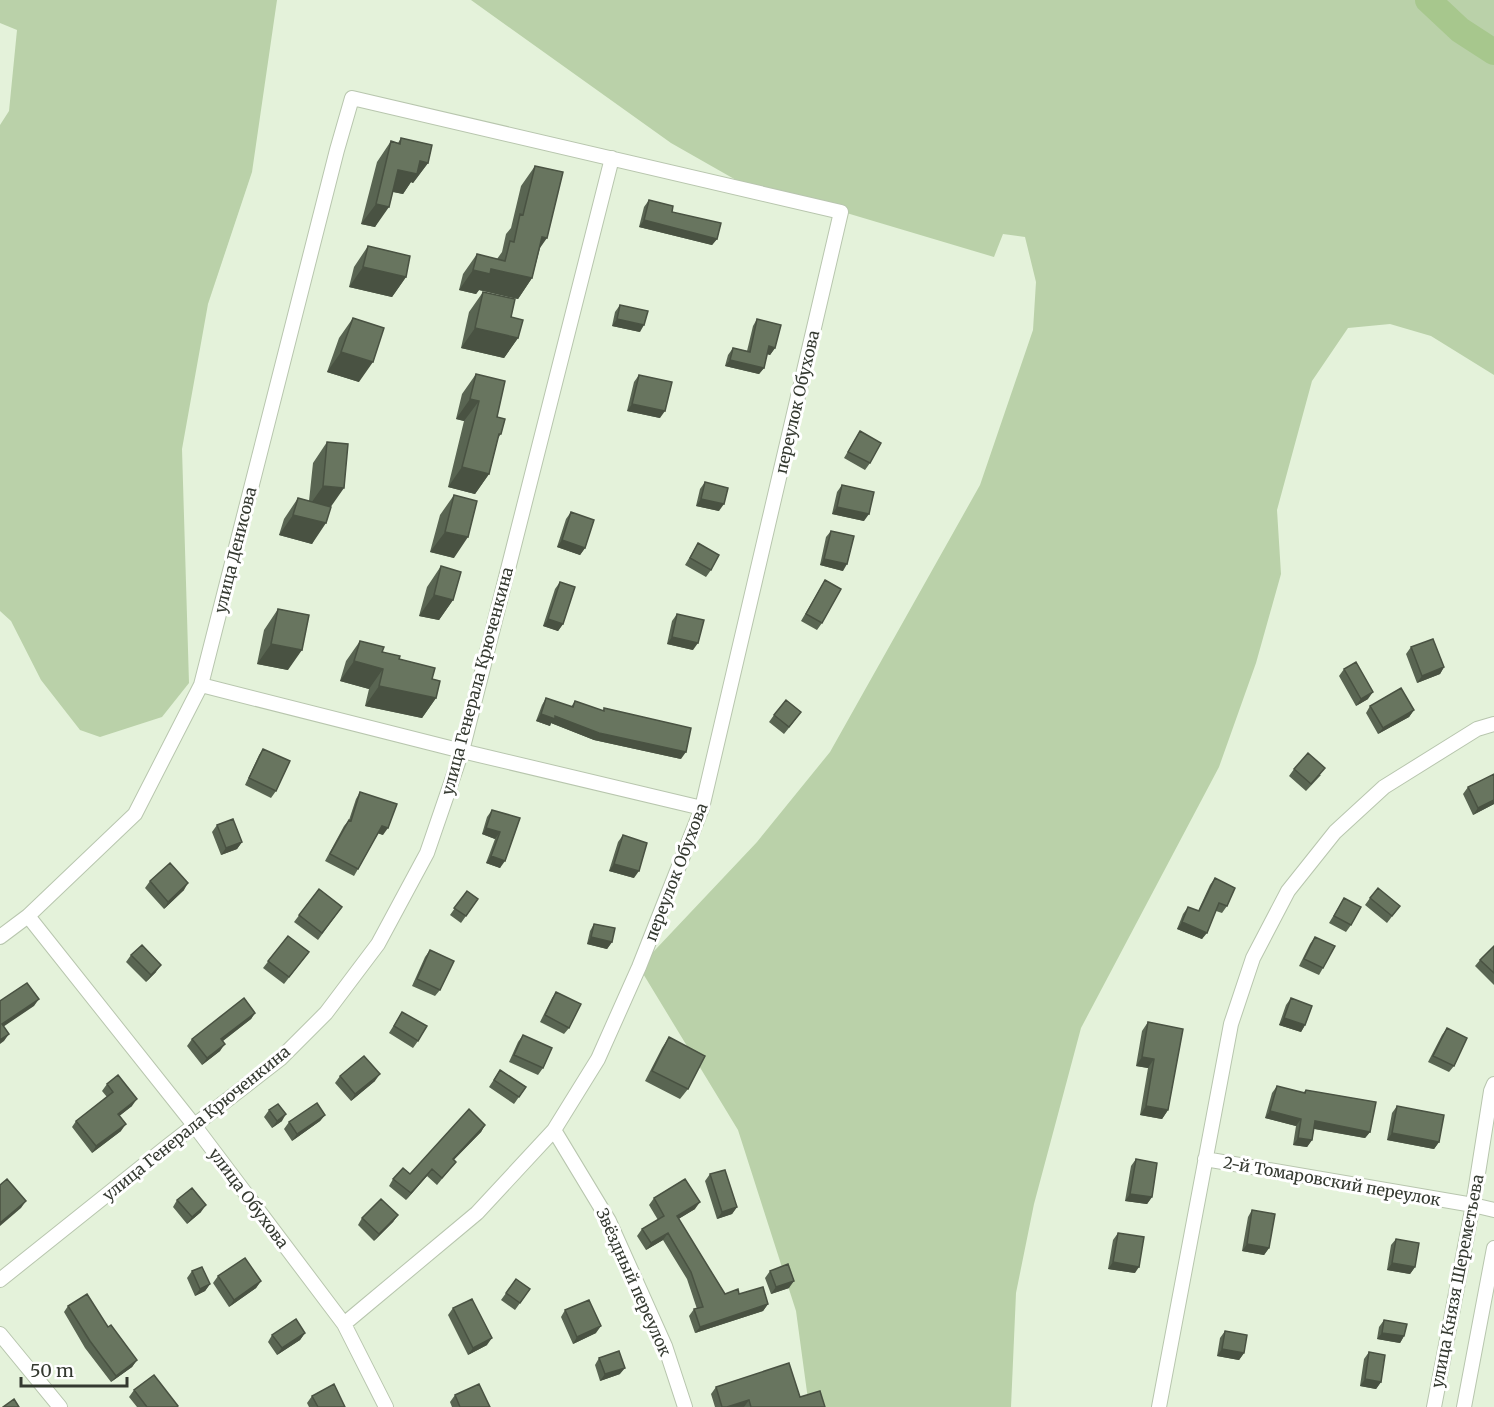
<svg xmlns="http://www.w3.org/2000/svg" width="1494" height="1407" font-family="Merriweather,serif">
	<rect width="100%" height="100%" fill="#e4f2da"/>
	<path fill="#bad1a9" d="M0,0h277l-25,172 -44,132 -26,145 7,234 -27,34 -62,20 -20,-7 -39,-50 -30,-59 -11,-10v-486l9,-14 8,-81 -17,-7z
		M471,0h1023v375l-63,-39 -41,-12 -42,4 -36,53 -35,129 4,64 -25,89 -37,104 -138,261 -47,176 -18,89 -5,114h-202l-13,-96 -58,-181 -99,-163 118,-125 73,-90 150,-267 53,-155 3,-48 -11,-45 -22,-3 -9,23 -258,-77 -65,-37z"/>
	<g fill="none" stroke-linecap="round" stroke-linejoin="round">
		<path stroke="#a7c78d" stroke-width="26" d="M1428,0l32,30 34,22"/>
		<g stroke="#b8c6ae" stroke-width="16">
			<path id="street" d="M201,685l261,66 240,57
				M28,916l166,209 150,199 42,83
				M0,937l28,-21 107,-102 66,-129 136,-535 15,-52 489,114 -139,596 -63,159 -41,92 -44,71 -77,83 -133,111
				M554,1130l55,91 56,125 20,61
				M1205,1159l268,46 21,5
				M0,1280l169,-135 111,-86 46,-46 52,-69 49,-91 35,-102 150,-593
				M0,1334l60,73
				M1159,1407l72,-383 22,-66 35,-67 47,-59 49,-45 93,-58 17,-5
				M1434,1407l39,-202 18,-114 3,-7
				M1464,1407l30,-159"/>
		</g>
		<use href="#street" stroke="#fff" stroke-width="14"/>
	</g>
	<path fill="#596552" d="M401,138l27,25 -15,20 -2,-1 -8,12 -10,-2 -18,35 -14,-3 16,-62 14,-21 7,2z
		M535,166l5,82 -8,30 -14,21 -39,-9 -3,4 -17,-4 4,-16 14,-20 20,5 5,-7 4,-18 5,-6 10,-42z
		M649,200l23,12 45,27 -5,6 -73,-18 5,-20z
		M368,246l38,31 -14,20 -43,-10 5,-20z
		M483,292l28,25 7,21 -14,20 -43,-10 8,-36z
		M620,305l20,27 -28,-6 3,-14z
		M353,318l6,64 -32,-10 12,-34z
		M757,319l18,29 -5,7 -3,-1 -3,14 -5,6 -34,-8 3,-11 5,-7 14,3 6,-25z
		M476,374l21,43 4,17 -3,4 -9,36 -14,20 -27,-7 16,-66 -8,-2 6,-25z
		M639,375l21,43 -33,-7 7,-29z
		M860,431l10,32 -5,7 -21,-12z
		M327,442l3,66 -18,36 -33,-9 5,-16 14,-21 11,3 4,-38z
		M705,482l14,29 -23,-5 4,-17z
		M842,485l22,36 -32,-7 5,-22z
		M454,495v63l-24,-6 10,-37z
		M571,512l14,36 -5,7 -23,-8 9,-28z
		M831,531l12,40 -23,-6 6,-28z
		M698,543l13,27 -5,7 -21,-12z
		M441,566l12,34 -14,20 -20,-4 8,-29z
		M825,580l-3,43 -5,7 -16,-9z
		M560,582l3,42 -5,7 -15,-5 12,-37z
		M278,609l10,61 -31,-6 7,-34z
		M677,614l16,36 -26,-6 5,-23z
		M360,641l39,18 33,20 4,19 -14,20 -57,-12 4,-17 -29,-8 6,-20z
		M1411,647l33,20 -4,7 -23,9 -11,-29z
		M1344,669l24,30 -12,7 -17,-30z
		M546,698l25,9 4,-6 28,10 1,-3 77,51 -87,-19 -43,-17 -1,3 -14,-5 6,-16z
		M1370,706l44,4 -5,7 -31,17 -12,-21z
		M774,715l22,4 -12,15 -15,-12z
		M263,749l13,42 -5,7 -26,-13 14,-30z
		M1294,769l27,6 -15,16 -17,-15z
		M1468,787l26,17 -21,11 -10,-21z
		M360,792l23,43 -5,-2 -20,36 -4,7 -29,-15 19,-35 5,-6 7,-21z
		M492,810l28,8 -20,50 -14,-5 9,-24 -13,-5 5,-17z
		M217,825l25,17 -5,7 -16,6 -9,-23z
		M623,835l11,43 -25,-7 9,-29z
		M1215,878l12,28 -5,7 -6,-2 -14,28 -25,-10 6,-15 5,-7 10,4 12,-26z
		M150,881l34,9 -20,19 -19,-21z
		M319,889l23,18 -24,33 -24,-18z
		M467,891l11,8 -17,24 -11,-8z
		M1344,898l7,27 -5,7 -17,-9z
		M1370,898l30,8 -13,17 -22,-18z
		M594,924l18,18 -5,7 -20,-5 3,-13z
		M288,936l21,16 -25,32 -21,-16z
		M1315,937l8,31 -4,7 -20,-9 11,-22z
		M1494,946v39l-19,-19 5,-6z
		M430,950l10,40 -5,6 -23,-10 13,-29z
		M131,955l25,17 -10,10 -20,-20z
		M556,992l13,36 -5,6 -24,-12 12,-24z
		M1291,998l14,27 -4,7 -22,-7 7,-20z
		M402,1012l16,29 -5,7 -24,-15z
		M255,1013l-4,6 -28,22 -3,10 -18,14 -15,-19 5,-7z
		M1148,1022l20,88 -6,9 -22,-4 8,-47 -12,-2 6,-35z
		M1447,1028l7,38 -5,6 -21,-10 14,-27z
		M523,1035l20,33 -5,7 -29,-13 9,-20z
		M669,1037l19,52 -8,10 -35,-18 17,-33z
		M500,1070l26,17 -12,17 -25,-17z
		M340,1076l35,5 -24,20 -16,-18z
		M107,1084l25,22 -13,10 2,15 -29,22 -20,-26 4,-6 31,-24 -5,-6z
		M1277,1086l26,7 3,-3 64,42 -5,6 -51,-9 -2,11 -5,7 -14,-2 3,-19 -31,-8 7,-25z
		M1397,1106l42,36 -5,7 -47,-9 5,-27z
		M269,1110l13,11 -10,7 -8,-11z
		M325,1115l-5,6 -28,20 -8,-12 5,-7z
		M485,1125l-4,7 -28,28 3,2 -19,23 -10,-9 -21,24 -17,-14 4,-7 17,-5z
		M1136,1159l16,38 -5,7 -22,-3 6,-35z
		M710,1174l27,33 -5,7 -15,5 -12,-38z
		M654,1198l41,11 -17,10 47,75h14l29,10 -5,7 -68,22 -6,-17 5,-7h3l-10,-30 -24,-39 -17,10 -9,-14 5,-7 16,-9 -9,-15z
		M177,1200l24,12 -14,12 -14,-17z
		M1252,1210l17,38 -5,7 -22,-4 6,-34z
		M398,1215l-5,7 -19,19 -16,-16 4,-7z
		M1118,1233l17,40 -27,-4 5,-29z
		M1396,1239l19,28 -5,7 -23,-4 4,-25z
		M192,1271l18,13 -5,7 -10,5 -8,-18z
		M770,1271l19,17 -18,6 -6,-16z
		M218,1276l43,5 -5,7 -27,19 -16,-24z
		M516,1279l14,10 -15,21 -14,-10z
		M68,1306l69,54 -5,7 -21,15 -26,-34 -21,-36z
		M453,1308l34,37 -19,10 -20,-40z
		M565,1310l31,23 -23,11 -12,-27z
		M1384,1320l20,16 -4,7 -23,-4 2,-12z
		M1225,1331l19,22 -5,7 -22,-4 3,-18z
		M305,1333l-5,7 -23,15 -9,-13 4,-7z
		M1369,1352l12,30 -5,7 -16,-3 4,-27z
		M599,1358l21,16 -20,7 -5,-16z
		M716,1387l84,10 25,10h-110l-4,-13z
		M134,1390l44,17h-41l-8,-10z
		M455,1395l35,12h-38l-2,-5z
		M312,1396l33,11h-36l-2,-4z"/>
	<path fill="#495242" d="M420,161l8,2 -15,20 -2,-1 -8,12 -19,-4 14,-20z
		M376,204l13,3 -14,20 -14,-3z
		M644,220l73,19 -5,6 -73,-18z
		M542,237l5,1 -14,20z
		M363,267l43,10 -14,20 -43,-10z
		M491,269l41,9 -14,21 -39,-9 -3,4 -17,-4 14,-20z
		M617,319l27,6 -4,7 -28,-6z
		M475,328l43,10 -14,20 -43,-10z
		M769,346l6,2 -5,7 -6,-2z
		M341,352l32,10 -14,20 -32,-10z
		M730,360l34,8 -5,6 -34,-8z
		M470,399l9,2 -15,20 -8,-2z
		M632,404l33,7 -5,7 -33,-7z
		M462,467l27,7 -14,20 -27,-7z
		M323,486l21,2 -14,20 -21,-2z
		M701,499l23,5 -5,7 -23,-5z
		M837,507l32,7 -5,7 -32,-7z
		M293,515l33,8 -14,21 -33,-9z
		M445,532l23,5 -14,21 -24,-6z
		M562,540l23,8 -5,7 -23,-8z
		M824,559l23,5 -4,7 -23,-6z
		M434,595l19,5 -14,20 -20,-4z
		M548,619l15,5 -5,7 -15,-5z
		M672,637l26,6 -5,7 -26,-6z
		M271,644l31,6 -14,20 -31,-6z
		M354,661l29,8 -14,20 -29,-8z
		M1444,667l-4,7 -23,9 5,-7z
		M379,686l57,12 -14,20 -57,-12z
		M1373,692l-5,7 -12,7 5,-7z
		M1414,710l-5,7 -31,17 5,-6z
		M541,714l14,2 131,36 -5,7 -87,-19 -43,-17 -1,3 -14,-5z
		M1494,800v4l-21,11 5,-7z
		M382,826l6,2 -5,7 -6,-2z
		M486,828l14,4 -5,7 -13,-5z
		M242,842l-5,7 -16,6 5,-7z
		M491,856l14,5 -5,7 -14,-5z
		M614,864l25,7 -5,7 -25,-7z
		M188,883l-4,7 -20,19 4,-7z
		M1182,922l25,11 -5,6 -25,-10z
		M591,937l21,5 -5,7 -20,-5z
		M161,965l-5,7 -10,10 5,-7z
		M39,999l-5,7 -34,23 2,-5z
		M255,1013l-4,6 -35,27 5,-7z
		M1284,1018l21,7 -4,7 -22,-7z
		M9,1034l-5,7 -4,3v-4z
		M225,1044l-5,7 -18,14 5,-7z
		M1142,1057l12,2 -6,9 -12,-2z
		M380,1074l-5,7 -24,20 4,-7z
		M137,1099l-5,7 -19,15 5,-7z
		M1146,1106l22,4 -6,9 -22,-4z
		M1270,1111l31,8 -5,7 -31,-8z
		M286,1114l-4,7 -10,7 5,-7z
		M325,1115l-5,6 -28,20 5,-7z
		M1315,1121l55,11 -5,6 -55,-10z
		M126,1124l-5,7 -29,22 4,-7z
		M485,1125l-4,7 -33,34 5,-7z
		M1392,1133l47,9 -5,7 -47,-9z
		M1298,1138l14,2 -5,7 -14,-2z
		M432,1169l-5,7 -21,24 5,-7z
		M1130,1194l22,3 -5,7 -22,-3z
		M26,1201l-5,7 -21,18v-3z
		M700,1202l-5,7 -23,14 5,-7z
		M206,1205l-5,7 -14,12 5,-7z
		M737,1207l-5,7 -15,5 5,-7z
		M398,1215l-5,7 -19,19 5,-7z
		M668,1233l-5,7 -17,10 5,-7z
		M1247,1244l22,4 -5,7 -22,-4z
		M1113,1262l26,5 -4,6 -27,-4z
		M1392,1263l23,4 -5,7 -23,-4z
		M261,1281l-5,7 -27,19 5,-7z
		M794,1281l-5,7 -18,6 5,-7z
		M210,1284l-5,7 -10,5 5,-7z
		M768,1304l-5,7 -68,22 5,-6z
		M601,1326l-5,7 -23,11 4,-7z
		M305,1333l-5,7 -23,15 5,-7z
		M1382,1333l22,3 -4,7 -23,-4z
		M492,1338l-5,7 -19,10 5,-7z
		M1222,1349l22,4 -5,7 -22,-4z
		M137,1360l-5,7 -21,15 5,-6z
		M625,1368l-5,6 -20,7 5,-7z
		M1365,1379l16,3 -5,7 -16,-3z
		M749,1400l-5,7h-17z"/>
	<path fill="#68755f" stroke="#495242" stroke-width="1.5" d="M401,138l31,7 -4,18 -8,-2 -3,13 -19,-4 -9,37 -13,-3 15,-63 9,3z
		M535,166l28,6 -16,66 -5,-1 -10,41 -41,-9 -1,5 -17,-4 4,-16 28,7 5,-20 4,1 6,-28 3,1z
		M649,200l24,6 -1,6 49,11 -4,16 -73,-19z
		M368,246l42,10 -4,21 -43,-10z
		M483,292l32,7 -4,18 12,3 -5,18 -43,-10z
		M620,305l28,6 -4,14 -27,-6z
		M353,318l31,10 -11,34 -32,-10z
		M757,319l24,6 -6,23 -6,-2 -5,22 -34,-8 3,-12 17,4z
		M476,374l29,7 -8,36 8,2 -4,15h-2l-10,40 -27,-7 17,-66 -9,-2z
		M639,375l33,7 -7,29 -33,-7z
		M860,431l21,12 -11,20 -22,-11z
		M327,442l21,2 -4,44 -21,-2z
		M705,482l23,6 -4,16 -23,-5z
		M842,485l32,7 -5,22 -32,-7z
		M454,495l23,6 -9,36 -23,-5z
		M298,498l33,9 -5,16 -33,-8z
		M571,512l23,8 -9,28 -23,-8z
		M831,531l23,5 -7,28 -23,-5z
		M698,543l21,12 -8,15 -21,-12z
		M441,566l20,6 -8,28 -19,-5z
		M825,580l16,9 -19,34 -16,-9z
		M560,582l15,5 -12,37 -15,-5z
		M278,609l31,6 -7,35 -31,-6z
		M677,614l27,6 -6,23 -26,-6z
		M1433,639l11,28 -22,9 -11,-29z
		M360,641l24,6 -2,5 18,4 -1,3 36,9 -3,11 8,2 -4,17 -57,-12 4,-17 -29,-8z
		M1356,662l17,30 -12,7 -17,-30z
		M1401,688l13,22 -31,18 -13,-22z
		M546,698l27,9 2,-6 29,10v-3l87,20 -5,24 -87,-19 -44,-17v3l-14,-5z
		M786,700l15,12 -12,15 -15,-12z
		M263,749l27,12 -14,30 -27,-13z
		M1308,753l17,15 -14,16 -17,-15z
		M1494,774v26l-16,8 -10,-21z
		M360,792l37,12 -9,24 -6,-2 -24,43 -28,-15 19,-34 2,1z
		M492,810l28,8 -15,43 -14,-5 9,-24 -14,-4z
		M233,819l9,23 -16,6 -9,-23z
		M623,835l24,8 -8,28 -25,-7z
		M170,863l18,20 -20,19 -18,-21z
		M1215,878l20,10 -8,18 -8,-3 -12,30 -25,-11 6,-15 11,4z
		M1378,888l22,18 -8,10 -22,-18z
		M319,889l23,18 -20,26 -23,-18z
		M467,891l11,8 -12,17 -12,-8z
		M1344,898l17,9 -10,18 -17,-9z
		M594,924l21,4 -3,14 -21,-5z
		M288,936l21,16 -20,25 -21,-16z
		M1315,937l20,9 -12,22 -19,-9z
		M142,945l19,20 -10,10 -20,-20z
		M1494,946v27l-14,-13z
		M430,950l24,11 -14,29 -23,-11z
		M27,983l12,16 -37,25 7,10 -9,6v-39z
		M556,992l25,12 -12,24 -24,-13z
		M244,998l11,15 -34,26 4,5 -18,14 -15,-19z
		M1291,998l21,8 -7,19 -21,-7z
		M402,1012l25,14 -9,15 -24,-15z
		M1148,1022l35,7 -15,81 -22,-4 8,-47 -12,-2z
		M1447,1028l20,10 -13,28 -21,-10z
		M523,1035l29,13 -9,20 -29,-13z
		M669,1037l36,19 -17,33 -36,-18z
		M364,1056l16,18 -25,20 -15,-18z
		M500,1070l26,17 -7,10 -25,-17z
		M118,1075l19,24 -19,15 8,10 -30,22 -20,-25 37,-29 -6,-8z
		M1277,1086l28,7 1,-3 70,12 -6,30 -55,-11 -3,19 -14,-2 3,-19 -31,-8z
		M317,1103l8,12 -28,19 -8,-12z
		M278,1104l8,10 -9,7 -8,-11z
		M1397,1106l47,9 -5,27 -47,-9z
		M469,1109l16,16 -32,34 3,3 -14,16 -10,-9 -21,24 -18,-14 10,-11 7,6z
		M1136,1159l21,4 -5,34 -22,-3z
		M725,1170l12,37 -15,5 -12,-38z
		M7,1179l19,22 -26,22v-38z
		M685,1179l15,23 -23,14 48,78 13,-5 1,5 24,-7 5,17 -68,23 -6,-18 9,-2 -12,-35 -23,-39 -17,10 -9,-14 22,-13 -10,-18z
		M192,1188l14,17 -14,12 -15,-17z
		M381,1199l17,16 -19,19 -17,-16z
		M1252,1210l23,4 -6,34 -22,-4z
		M1118,1233l26,4 -5,30 -26,-5z
		M1396,1239l23,4 -4,24 -23,-4z
		M245,1258l16,23 -27,19 -16,-24z
		M788,1264l6,17 -18,6 -6,-16z
		M202,1267l8,17 -10,5 -8,-18z
		M516,1279l14,10 -10,14 -14,-10z
		M87,1294l21,33 3,-2 26,35 -21,16 -26,-35 -22,-35z
		M472,1299l20,39 -19,10 -20,-40z
		M589,1300l12,26 -24,11 -12,-27z
		M296,1319l9,14 -23,15 -10,-13z
		M1384,1320l23,4 -3,12 -22,-3z
		M1225,1331l22,4 -3,18 -22,-4z
		M619,1351l6,17 -20,6 -6,-16z
		M1369,1352l16,3 -4,27 -16,-3z
		M789,1363l11,34 20,-6 5,16h-74l-2,-7 -22,7h-5l-6,-20z
		M154,1375l24,31 -1,1h-30l-13,-17z
		M334,1384l11,23h-27l-6,-11z
		M479,1384l11,23h-30l-5,-12z
		M14,1399l5,8h-16z"/>
	<g text-anchor="middle" stroke-width="6" stroke-linejoin="round" paint-order="stroke">
		<g font-size="16" fill="#343930" stroke="#fff">
			<text transform="translate(797 402) rotate(-77)" y="6">переулок Обухова</text>
			<text transform="translate(235 550) rotate(-76)" y="6">улица Денисова</text>
			<text transform="translate(477 681) rotate(-75)" y="6">улица Генерала Крюченкина</text>
			<text transform="translate(676 872) rotate(-69)" y="6">переулок Обухова</text>
			<text transform="translate(196 1123) rotate(-39)" y="6">улица Генерала Крюченкина</text>
			<text transform="translate(1332 1181) rotate(10)" y="6">2-й Томаровский переулок</text>
			<text transform="translate(249 1198) rotate(53)" y="6">улица Обухова</text>
			<text transform="translate(1457 1281) rotate(-79)" y="6">улица Князя Шереметьева</text>
			<text transform="translate(634 1282) rotate(66)" y="6">Звёздный переулок</text>
		</g>
	</g>
	<path d="M21 1377v9h106v-9" fill="none" stroke="#343930" stroke-width="3"/>
	<text x="30" y="1377" font-size="18" fill="#343930" stroke="#ffffff" stroke-width="4.5" paint-order="stroke">50 m</text>
</svg>
